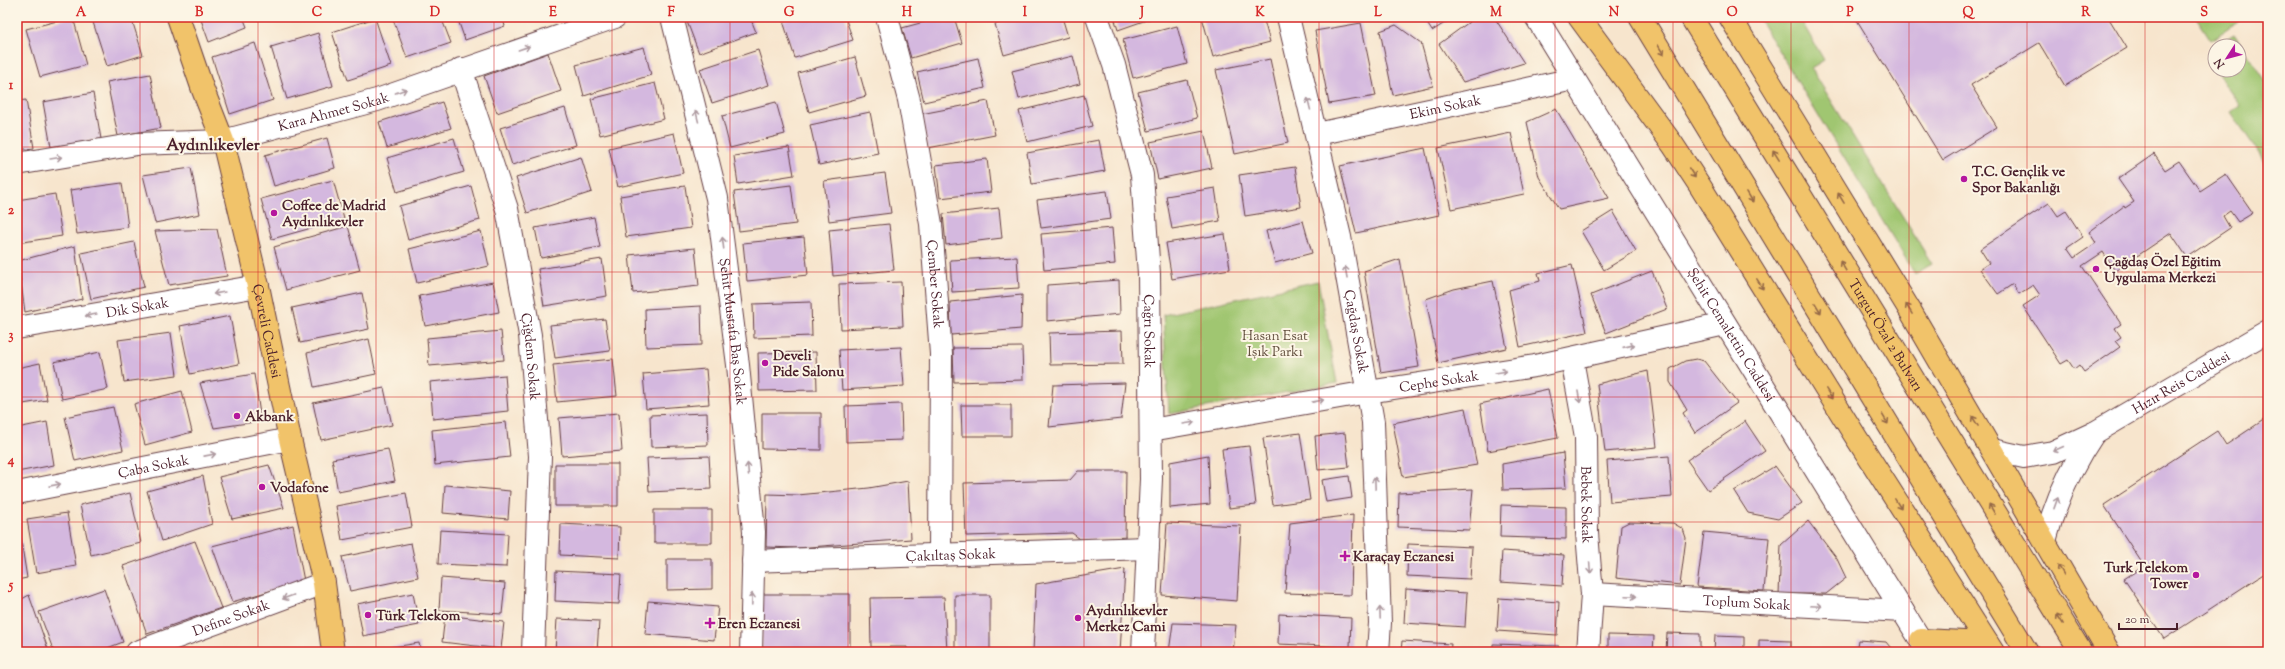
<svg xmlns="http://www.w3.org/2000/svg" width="2285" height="669" font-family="'Sorts Mill Goudy',serif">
	<rect width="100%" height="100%" fill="#fcf5e5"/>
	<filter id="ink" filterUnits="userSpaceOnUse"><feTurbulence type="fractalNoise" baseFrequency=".025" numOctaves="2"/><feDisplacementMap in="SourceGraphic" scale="8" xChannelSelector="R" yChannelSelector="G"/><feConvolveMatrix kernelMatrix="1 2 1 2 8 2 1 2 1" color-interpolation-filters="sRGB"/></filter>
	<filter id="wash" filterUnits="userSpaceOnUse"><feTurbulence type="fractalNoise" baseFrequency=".012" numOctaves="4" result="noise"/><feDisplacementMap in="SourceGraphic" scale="16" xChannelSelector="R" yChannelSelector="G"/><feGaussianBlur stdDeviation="0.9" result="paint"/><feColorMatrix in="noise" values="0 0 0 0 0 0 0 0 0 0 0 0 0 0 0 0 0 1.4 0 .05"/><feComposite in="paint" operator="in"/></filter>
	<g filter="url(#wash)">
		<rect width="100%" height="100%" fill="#f7e5cd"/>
		<path fill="#a0c671" stroke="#75724e" d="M1758,17h41l25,43 -13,8 121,196 -17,10z
			M2196,17h49l-34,23z
			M2234,34l34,50v83l-37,-55 9,-6 -25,-36h24v-24h-24z
			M1318,281l19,102 -168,31 -6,-99z"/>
		<g id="blocks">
			<path fill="#d4b8df" d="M73,17l13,48 -46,12 -14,-48z
				M98,17h33l12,38 -36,11 -15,-47z
				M200,17h43l4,10 -38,15z
				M400,17h41l10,26 -44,15 -14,-39z
				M457,17h45l3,9 -40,14z
				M691,17h59l6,15 -57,21 -13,-34z
				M796,17h49l8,23 -58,18 -12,-37z
				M942,17h12l8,26 -51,15 -9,-30z
				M1022,17h40l6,20 -64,18 -9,-31z
				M1114,17h41l-37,13z
				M1202,17h61l7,25 -57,15z
				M1423,17h31l-22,14z
				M1476,17h18l30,46 -61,19 -24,-38z
				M1855,17h253l19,31 -62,38 -26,-43 -68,42 26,42 -54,33z
				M375,18l16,48 -43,14 -16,-48z
				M1361,23l15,73 -47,8 -14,-73z
				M1396,25l25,18 12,43 -40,9 -13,-64z
				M1177,26l10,38 -54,14 -10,-38z
				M318,33l15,53 -46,13 -16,-52z
				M255,43l18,57 -43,14 -18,-57z
				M644,47l7,28 -67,21 -8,-31z
				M758,50l11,35 -57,18 -12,-34z
				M548,53l13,38 -64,22 -13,-37z
				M1073,56l7,28 -61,15 -7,-28z
				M855,57l11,39 -57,16 -11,-39z
				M978,58l7,30 -61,14 -7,-30z
				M1270,59l18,84 -53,11 -19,-84z
				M150,74l11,54 -43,8 -11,-54z
				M1187,80l10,38 -49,13 -10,-39z
				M655,83l9,36 -64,16 -9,-36z
				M93,93l8,46 -50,8 -8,-45z
				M1084,95l8,31 -65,16 -8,-31z
				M26,100l8,48 -17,2v-49z
				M988,101l7,34 -67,13 -7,-34z
				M442,102l9,26 -64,20 -8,-26z
				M776,102l9,32 -55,14 -8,-32z
				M565,108l11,37 -64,20 -12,-37z
				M1556,109l53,89 -50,11 -20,-32 -12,-55z
				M870,112l8,41 -59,12 -9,-40z
				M1204,131l8,37 -54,11 -8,-37z
				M674,133l9,40 -65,14 -9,-39z
				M1511,133l13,61 -73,15 -13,-61z
				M327,138l8,30 -61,18 -9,-31z
				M454,138l10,34 -67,20 -10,-34z
				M1099,140l6,31 -73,13 -5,-31z
				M789,147l5,28 -56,9 -4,-28z
				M1425,148l14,67 -83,18 -16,-67z
				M2154,154l11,16 14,-9 21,30 26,-17 27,39 -15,9 -8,-11 -7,5 7,12 -43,29 -16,-24 -56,38 -12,-19 -21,14 39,58 -6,4 6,9 -6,4 5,6 -36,25 -5,-7 -5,4 -6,-9 -7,4 -38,-58 17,-11 -7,-10 -14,9 -6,-10 -15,10 -18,-25 9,-6 -9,-14 69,-46 9,13 8,-5 17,26 -16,11 7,10 22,-15 -7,-11 35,-26 1,2 9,-6 -16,-23z
				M581,157l11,35 -65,21 -11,-35z
				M987,159l4,33 -51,6 -4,-33z
				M1295,167l6,40 -56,9 -6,-41z
				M191,168l9,46 -45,9 -12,-48z
				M885,173l6,40 -62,8 -5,-40z
				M333,180l11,39 -72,20 -11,-40z
				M122,183l6,44 -51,7 -7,-44z
				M791,185l5,39 -57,7 -5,-39z
				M471,186l9,34 -72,20 -9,-34z
				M685,186l6,42 -65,9 -6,-41z
				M1215,188l5,33 -48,8 -6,-33z
				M1107,191l4,28 -70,9 -4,-28z
				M55,194l7,42 -45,7v-43z
				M999,208l3,30 -56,7 -3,-31z
				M1613,211l23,40 -32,19 -23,-39z
				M594,217l6,30 -59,11 -6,-30z
				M1303,221l9,32 -37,10 -9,-32z
				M889,224l5,46 -61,6 -4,-46z
				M348,226l12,44 -74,20 -12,-43z
				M1112,228l3,36 -71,6 -3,-36z
				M217,229l10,47 -58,9 -14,-54z
				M481,231l8,35 -72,17 -8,-34z
				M1225,234l5,35 -58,10 -6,-36z
				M804,237l4,38 -61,6 -4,-38z
				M134,242l10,45 -53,12 -10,-46z
				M75,246l7,53 -57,13 -7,-51z
				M695,248l4,38 -66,7 -4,-38z
				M1017,257l2,31 -67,4 -2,-32z
				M602,259l5,37 -63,10 -6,-37z
				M1400,259l19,108 -38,6 -17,-102z
				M1572,265l15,67 -67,15 -11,-57 31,-9 -2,-8z
				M1652,271l15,38 -61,24 -15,-38z
				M1119,280l1,34 -73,7v-36z
				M1493,281l14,67 -69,15 -12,-64 28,-10z
				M493,282l6,30 -74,14 -6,-30z
				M901,282l2,44 -62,3 -2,-45z
				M362,293l7,36 -69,14 -8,-35z
				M1022,295l-1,34 -70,6 -1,-33z
				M811,302l1,34 -58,2 -1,-34z
				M701,306l1,39 -56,2 -1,-38z
				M230,316l9,48 -49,10 -10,-48z
				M605,319l5,32 -55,7 -5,-33z
				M501,331l3,29 -75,6 -2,-28z
				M1122,331l1,33 -73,1 -1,-32z
				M171,333l6,42 -53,7 -6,-42z
				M369,339l7,35 -62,13 -7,-34z
				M901,347l3,39 -62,4 -3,-40z
				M1022,347l1,33 -69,2 -1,-34z
				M100,352l8,37 -46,10 -8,-37z
				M816,352l1,38 -58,1 -1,-38z
				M613,359l4,37 -60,6 -4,-37z
				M1696,359l8,2 33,42 -42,30 -12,-20 4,-3 -17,-28v-13l15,-8z
				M40,363l7,37 -30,5v-37z
				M706,369l3,35 -63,5 -3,-35z
				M1648,371l9,76 -52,5 -8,-68z
				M254,374l7,47 -47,7 -14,-45z
				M505,375l3,36 -75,8 -3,-37z
				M1125,383l-4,36 -72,8 4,-42z
				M384,388l8,37 -71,15 -8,-37z
				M1548,389l10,49 -70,13 -8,-47z
				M182,391l10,41 -47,13 -11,-41z
				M901,404l1,36 -56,2 -1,-36z
				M961,405h50v31h-49z
				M113,407l10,43 -48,11 -10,-44z
				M1465,408l12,57 -74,12 -10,-54z
				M619,413l3,38 -60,5 -3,-38z
				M707,413l1,32 -57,2 -1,-32z
				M762,413h59v37l-59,-1z
				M2268,417v154l-104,68 -40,-60 20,-13 -40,-61 113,-74 9,14z
				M1745,421l20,30 -57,39 -21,-30z
				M47,422l7,43 -37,7v-44z
				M506,422l4,35 -75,8 -3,-35z
				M1300,433l10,67 -37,5 -10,-67z
				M1345,433l4,34 -31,3 -3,-34z
				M1249,446l7,59 -27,3 -7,-59z
				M388,449l7,32 -57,11 -6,-33z
				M1563,453l3,35 -63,2 -1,-26z
				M1208,455l2,49 -40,4v-46z
				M709,456l2,33 -62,3 -2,-34z
				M1669,456l3,41 -62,5 -3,-41z
				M555,464h63v42h-63z
				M269,465l15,43 -52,11 -13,-42z
				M1775,466l27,37 -24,16 -30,-6 -14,-22z
				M1078,471h48l-1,67 -45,1 -8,-6 -106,3 -2,-53 106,-3z
				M203,476l9,48 -50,17 -15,-50z
				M1349,476l3,22 -26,4 -4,-22z
				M908,481l3,58 -114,9 -31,-1 1,-53 31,1 71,-7z
				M445,485l65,6 -2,28 -65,-6z
				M1473,489l-4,41 -71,-3 1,-34z
				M130,493l11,50 -50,12 -11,-50z
				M406,493l6,34 -70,13 -6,-34z
				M1501,505l65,2v32l-66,-2z
				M654,510h58v33h-58z
				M67,513l9,53 -40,7 -9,-54z
				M17,515l10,63 -10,2z
				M1353,515l-2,80 -66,-2 5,-70z
				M1808,521l29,38 9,19 -20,16h-47l2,-49z
				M1629,522l44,1 10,6 3,9 -6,47 -64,-7 5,-52z
				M1167,523l74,3 -4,75 -75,-6z
				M561,524l59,3 -1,31 -59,-3z
				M293,525l11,56 -72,21 -20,-56z
				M440,530l68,4 -2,33 -68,-3z
				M1704,532l65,6 -5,53 -67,-4z
				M195,541l26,67 -74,26 -24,-68z
				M411,543l7,34 -68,14 -8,-34z
				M1408,544l64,3 -2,32 -63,-3z
				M1502,551l62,4 -2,31 -62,-4z
				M667,559h45v30l-45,1z
				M1125,569l-5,83h-87l3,-68z
				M556,571l65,3 -2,30 -64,-3z
				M441,578l64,5 -3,31 -63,-4z
				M104,589l19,53 -26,10h-43l-15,-40z
				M1406,589l61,4 -2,34 -61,-4z
				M413,593l6,32 -56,11 -6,-32z
				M762,594h88v58h-88z
				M29,595l20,57h-32v-50z
				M955,595h35v57h-35z
				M944,597l3,55h-40v-5h-36l-1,-49z
				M1499,598l60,4 -2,33 -60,-4z
				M648,601l70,6 -4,33 -69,-6z
				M1279,614l72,4 -1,29 -72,-3z
				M445,615l59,7 -3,27 -59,-7z
				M557,619l42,2 -2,31h-42z
				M1173,623l63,2 -3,27h-64z
				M1667,633l33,1v18h-34z
				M1608,635l46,1 -1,16h-45z
				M1715,636l29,1v15h-30z
				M1759,640l32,1v11h-32z
				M1858,640l28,2 8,10h-38z
				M1402,641l49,3 -1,8h-49z
				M419,643l2,9h-53v-1z
				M1493,644l66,2v6h-66z"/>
		</g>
	</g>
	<g filter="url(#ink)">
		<use href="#blocks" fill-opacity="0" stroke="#643d43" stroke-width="1"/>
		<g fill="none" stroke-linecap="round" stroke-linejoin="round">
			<g stroke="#643d43" stroke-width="24">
				<g id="minor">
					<path id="s1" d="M672,17l45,181 21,167 16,167 -3,120"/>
					<path id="s2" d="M887,17l22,83 22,124 10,130 -1,201"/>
					<path id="s3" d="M1097,17l17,48 28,110 7,99 2,205 -8,173"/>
					<path id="s4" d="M1288,17l52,220 33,185 7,201 -2,29"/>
					<path id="s5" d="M1536,17l392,635"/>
					<path id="s6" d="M461,69l46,140 23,126 10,121 -7,196"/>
					<path id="s7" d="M1317,134l257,-55"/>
					<path id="s8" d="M17,164l120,-20 86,-3 154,-41 238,-83"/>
					<path id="s9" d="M17,328l241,-42"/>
					<path id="s10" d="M1572,359l14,78 1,96 5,61 -4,58"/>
					<path id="s11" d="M1151,430l217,-38 167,-26 190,-42"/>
					<path id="s12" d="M1992,450l32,7 29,-5 41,-19 174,-102"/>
					<path id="s13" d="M17,493l273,-54"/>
					<path d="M2045,541c10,-40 26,-74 49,-108"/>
					<path id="s14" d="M753,561l395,-13"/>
					<path id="s15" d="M1592,594l311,17"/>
					<path id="s16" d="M137,652l187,-69"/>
				</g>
			</g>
			<g stroke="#643d43" stroke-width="24">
				<g id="major">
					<path id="s17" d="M178,17l25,73 20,51 35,145 32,153 34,144 9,69"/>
				</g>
			</g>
			<g stroke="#643d43" stroke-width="24">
				<g id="highway">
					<path d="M1579,17l94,128 27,41 154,248 139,218"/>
					<path d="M1640,17l387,635"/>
					<path id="s18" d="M1691,17l390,635"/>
					<path d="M1730,17l181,295 198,340"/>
					<path d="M1921,640l66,3"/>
				</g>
			</g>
			<use href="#minor" stroke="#fff" stroke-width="22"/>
			<use href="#major" stroke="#f1c36a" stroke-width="22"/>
			<use href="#highway" stroke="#f1c36a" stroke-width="22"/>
		</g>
		<defs><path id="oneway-shaft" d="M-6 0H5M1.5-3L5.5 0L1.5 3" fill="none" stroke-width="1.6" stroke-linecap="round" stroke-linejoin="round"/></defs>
		<g stroke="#ae9aa0">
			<use href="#oneway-shaft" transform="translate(524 48) rotate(-19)"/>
			<use href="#oneway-shaft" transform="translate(401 91) rotate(-20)"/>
			<use href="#oneway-shaft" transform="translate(1309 104) rotate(-104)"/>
			<use href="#oneway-shaft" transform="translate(697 116) rotate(-104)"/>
			<use href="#oneway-shaft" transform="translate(56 158) rotate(-9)"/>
			<use href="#oneway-shaft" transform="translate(723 243) rotate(-97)"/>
			<use href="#oneway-shaft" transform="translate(1346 272) rotate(-100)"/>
			<use href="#oneway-shaft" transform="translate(219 293) rotate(170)"/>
			<use href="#oneway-shaft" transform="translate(91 315) rotate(170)"/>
			<use href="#oneway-shaft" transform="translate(1629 346) rotate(-13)"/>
			<use href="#oneway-shaft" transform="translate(1501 372) rotate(-9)"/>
			<use href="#oneway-shaft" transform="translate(1579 397) rotate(80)"/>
			<use href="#oneway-shaft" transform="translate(1318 401) rotate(-11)"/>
			<use href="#oneway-shaft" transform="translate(1189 423) rotate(-9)"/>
			<use href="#oneway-shaft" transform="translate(2058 449) rotate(156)"/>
			<use href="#oneway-shaft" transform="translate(210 455) rotate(-11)"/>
			<use href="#oneway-shaft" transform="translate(748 469) rotate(-95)"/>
			<use href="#oneway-shaft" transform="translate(1375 483) rotate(-92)"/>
			<use href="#oneway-shaft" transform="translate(55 485) rotate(-11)"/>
			<use href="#oneway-shaft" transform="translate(2056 503) rotate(-70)"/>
			<use href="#oneway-shaft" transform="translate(1590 568) rotate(86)"/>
			<use href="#oneway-shaft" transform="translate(1631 596) rotate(3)"/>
			<use href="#oneway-shaft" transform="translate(288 597) rotate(160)"/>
			<use href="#oneway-shaft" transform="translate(752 599) rotate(-88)"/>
			<use href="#oneway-shaft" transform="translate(1816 606) rotate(3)"/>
			<use href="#oneway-shaft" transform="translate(1380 613) rotate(-92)"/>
		</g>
		<g stroke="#956947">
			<use href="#oneway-shaft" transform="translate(1661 50) rotate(59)"/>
			<use href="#oneway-shaft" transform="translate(1776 155) rotate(-122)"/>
			<use href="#oneway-shaft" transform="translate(1692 173) rotate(57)"/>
			<use href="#oneway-shaft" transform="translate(1750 197) rotate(59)"/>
			<use href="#oneway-shaft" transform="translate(1841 198) rotate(-121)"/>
			<use href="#oneway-shaft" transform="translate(1843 266) rotate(-121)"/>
			<use href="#oneway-shaft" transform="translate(1760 284) rotate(58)"/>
			<use href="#oneway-shaft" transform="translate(1818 308) rotate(59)"/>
			<use href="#oneway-shaft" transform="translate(1909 309) rotate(-121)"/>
			<use href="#oneway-shaft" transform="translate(1829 394) rotate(58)"/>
			<use href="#oneway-shaft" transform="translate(1885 419) rotate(59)"/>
			<use href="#oneway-shaft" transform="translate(1975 421) rotate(-121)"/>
			<use href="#oneway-shaft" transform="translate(1898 504) rotate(58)"/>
			<use href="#oneway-shaft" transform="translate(1992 509) rotate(-121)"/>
			<use href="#oneway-shaft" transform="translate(2061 570) rotate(-120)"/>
			<use href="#oneway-shaft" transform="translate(2060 619) rotate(-122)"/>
		</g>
	</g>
	<path fill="none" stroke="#d62828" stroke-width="1" stroke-opacity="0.55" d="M140,17v635M258,17v635M376,17v635M494,17v635M612,17v635M730,17v635M848,17v635M966,17v635M1084,17v635M1201,17v635M1319,17v635M1437,17v635M1555,17v635M1673,17v635M1791,17v635M1909,17v635M2027,17v635M2145,17v635M17,147h2251M17,272h2251M17,397h2251M17,522h2251"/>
	<g fill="#b5179e" stroke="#fcf5e5" stroke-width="1.5">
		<circle cx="1964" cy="179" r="4"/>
		<circle cx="274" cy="213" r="4"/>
		<circle cx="2096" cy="269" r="4"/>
		<circle cx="765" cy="363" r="4"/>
		<circle cx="237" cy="416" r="4"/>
		<circle cx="262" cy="487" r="4"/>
		<path d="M1343 550h4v4h4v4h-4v4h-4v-4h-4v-4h4z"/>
		<circle cx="2196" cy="575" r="4"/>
		<circle cx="368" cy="615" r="4"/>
		<circle cx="1078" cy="618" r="4"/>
		<path d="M708 617h4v4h4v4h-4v4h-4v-4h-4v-4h4z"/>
	</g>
	<g text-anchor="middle" stroke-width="4" stroke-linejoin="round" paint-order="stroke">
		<g font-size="14" fill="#4a1f2b" stroke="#fcf5e5">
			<text dy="5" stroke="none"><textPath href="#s7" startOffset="131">Ekim Sokak</textPath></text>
			<text dy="5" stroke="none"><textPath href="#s8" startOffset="322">Kara Ahmet Sokak</textPath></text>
			<text dy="5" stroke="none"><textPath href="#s2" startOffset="272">Çember Sokak</textPath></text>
			<text dy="5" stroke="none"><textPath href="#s9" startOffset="122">Dik Sokak</textPath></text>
			<text dy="5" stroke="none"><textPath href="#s17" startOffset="327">Çevreli Caddesi</textPath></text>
			<text dy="5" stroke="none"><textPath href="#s3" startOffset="321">Çağrı Sokak</textPath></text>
			<text dy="5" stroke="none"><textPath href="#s1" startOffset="321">Şehit Mustafa Baş Sokak</textPath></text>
			<text dy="5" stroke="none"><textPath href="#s4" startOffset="322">Çağdaş Sokak</textPath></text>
			<text dy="5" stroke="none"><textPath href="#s5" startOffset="373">Şehit Cemalettin Caddesi</textPath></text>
			<text dy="5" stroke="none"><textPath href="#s18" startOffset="373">Turgut Özal 2 Bulvarı</textPath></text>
			<text dy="5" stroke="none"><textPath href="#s6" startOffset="297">Çiğdem Sokak</textPath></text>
			<text dy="5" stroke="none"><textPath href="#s11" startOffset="292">Cephe Sokak</textPath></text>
			<text dy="5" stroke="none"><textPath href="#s12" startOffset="208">Hızır Reis Caddesi</textPath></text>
			<text dy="5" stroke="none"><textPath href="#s13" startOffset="139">Çaba Sokak</textPath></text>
			<text dy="5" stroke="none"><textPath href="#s10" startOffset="147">Bebek Sokak</textPath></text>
			<text dy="5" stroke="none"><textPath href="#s14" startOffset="198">Çakıltaş Sokak</textPath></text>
			<text dy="5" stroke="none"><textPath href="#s15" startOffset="155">Toplum Sokak</textPath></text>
			<text dy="5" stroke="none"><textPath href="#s16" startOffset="100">Define Sokak</textPath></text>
		</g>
		<g font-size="14" font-weight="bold" fill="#4a1f2b" stroke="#fcf5e5" text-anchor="start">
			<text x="1972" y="176">T.C. Gençlik ve<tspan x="1972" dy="16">Spor Bakanlığı</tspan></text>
			<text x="282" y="210">Coffee de Madrid<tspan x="282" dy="16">Aydınlıkevler</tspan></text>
			<text x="2104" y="266">Çağdaş Özel Eğitim<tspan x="2104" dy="16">Uygulama Merkezi</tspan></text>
			<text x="773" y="360">Develi<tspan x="773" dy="16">Pide Salonu</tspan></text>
			<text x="245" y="421">Akbank</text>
			<text x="270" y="492">Vodafone</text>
			<text x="1353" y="561">Karaçay Eczanesi</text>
			<text x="2188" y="572" text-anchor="end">Turk Telekom<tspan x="2188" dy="16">Tower</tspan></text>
			<text x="1086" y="615">Aydınlıkevler<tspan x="1086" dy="16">Merkez Cami</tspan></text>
			<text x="376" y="620">Türk Telekom</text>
			<text x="718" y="628">Eren Eczanesi</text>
		</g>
		<g font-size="14" fill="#645140" stroke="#fcf5e5">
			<text x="1275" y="340">Hasan Esat<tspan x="1275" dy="16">Işık Parkı</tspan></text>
		</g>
		<g font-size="16" font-weight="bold" fill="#4a1f2b" stroke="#fcf5e5">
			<text x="213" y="150">Aydınlıkevler</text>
		</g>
	</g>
	<rect width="2285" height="669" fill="none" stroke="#fcf5e5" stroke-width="44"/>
	<g transform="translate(2227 58) rotate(234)"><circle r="19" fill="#fcf5e5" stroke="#b59f9b"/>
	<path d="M0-3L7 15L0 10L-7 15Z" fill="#b5179e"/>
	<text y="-6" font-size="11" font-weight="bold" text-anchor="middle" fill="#4a1f2b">N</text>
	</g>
	<path d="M2119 623v6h58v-6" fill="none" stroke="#4a1f2b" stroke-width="2"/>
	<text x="2125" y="623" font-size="12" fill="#4a1f2b" stroke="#fcf5e5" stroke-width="3" paint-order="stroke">20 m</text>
	<rect x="22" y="22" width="2241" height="625" fill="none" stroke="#d62828" stroke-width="1.5"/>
	<g font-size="13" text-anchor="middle" font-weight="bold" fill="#d62828">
		<text x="81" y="16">A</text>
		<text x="199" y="16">B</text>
		<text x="317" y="16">C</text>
		<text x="435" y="16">D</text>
		<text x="553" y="16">E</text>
		<text x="671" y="16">F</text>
		<text x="789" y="16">G</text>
		<text x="907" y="16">H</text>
		<text x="1025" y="16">I</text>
		<text x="1142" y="16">J</text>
		<text x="1260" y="16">K</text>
		<text x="1378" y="16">L</text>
		<text x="1496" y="16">M</text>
		<text x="1614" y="16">N</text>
		<text x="1732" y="16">O</text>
		<text x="1850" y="16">P</text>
		<text x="1968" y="16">Q</text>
		<text x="2086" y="16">R</text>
		<text x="2204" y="16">S</text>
		<text x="11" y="89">1</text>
		<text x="11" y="214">2</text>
		<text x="11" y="339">3</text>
		<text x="11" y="464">4</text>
		<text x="11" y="589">5</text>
	</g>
</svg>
